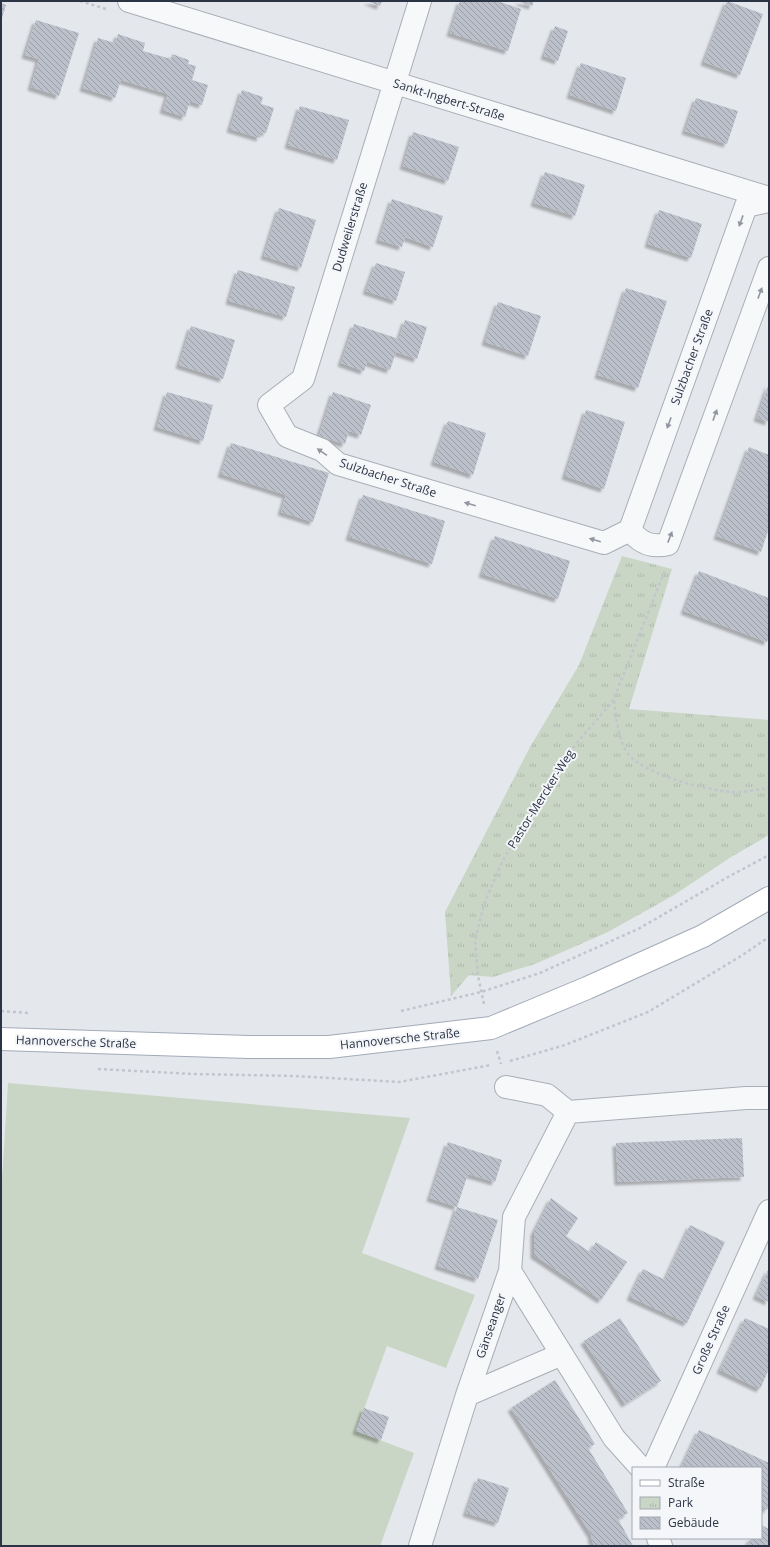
<svg xmlns="http://www.w3.org/2000/svg" width="770" height="1547" font-family="'Open Sans',sans-serif">
	<defs>
		<pattern id="park-tufts" width="24" height="20" patternUnits="userSpaceOnUse"><rect width="24" height="20" fill="#c9d6c5"/><path d="M3 7l-1-3M5 7V3M7 7l1-3M15 17l-1-3M17 17v-4M19 17l1-3" fill="none" stroke="#adb8ab"/></pattern>
		<pattern id="building-back-hatch" width="6" height="6" patternUnits="userSpaceOnUse"><rect width="6" height="6" fill="#bbc0ca"/><path d="M-1 5l2 2M0 0l6 6M5-1l2 2" fill="none" stroke="#989da6"/></pattern>
		<filter id="shadow"><feDropShadow dx="-3.5" dy="3.5" stdDeviation="1" flood-color="#0004"/></filter>
	</defs>
	<rect width="100%" height="100%" fill="#e4e7ec"/>
	<path fill="#c9d6c5" d="M8,1083l402,35 -48,135 113,42 -29,73 -59,-22 -31,85 58,22 -34,93h-379v-350z"/>
	<path fill="url(#park-tufts)" d="M622,556l50,13 -43,140 140,11v115l-38,22 -57,38 -66,37 -73,32 -42,13 -24,-2 -18,21 -6,-84 85,-165 49,-82z"/>
	<path fill="url(#building-back-hatch)" filter="url(#shadow)" d="M367,1h15l-2,5z
		M460,1h37l24,8 -13,42 -58,-18z
		M517,1h17l-2,5z
		M727,1l36,13 -23,61 -36,-13z
		M1,3l5,2 -5,16z
		M36,20l43,13 -20,63 -28,-9 8,-28 -14,-4z
		M555,26l13,5 -10,30 -14,-5z
		M118,34l27,9 -2,8 28,8 1,-5 17,6 -1,4 8,2 -4,14 16,5 -6,20 -12,-4 -5,16 -22,-7 5,-16 -47,-14 -6,18 -32,-10 15,-50 17,5z
		M581,63l45,15 -10,33 -46,-16z
		M242,90l21,7 -2,7 13,4 -8,25 -5,-1 -1,6 -30,-9z
		M696,98l42,13 -11,33 -42,-13z
		M300,106l49,14 -12,40 -49,-15z
		M413,132l46,15 -11,34 -45,-15z
		M545,172l40,13 -10,31 -41,-13z
		M392,199l51,17 -10,31 -28,-10 -3,10 -23,-7z
		M279,208l37,12 -15,48 -37,-12z
		M659,210l43,14 -11,34 -43,-14z
		M376,263l29,9 -9,29 -30,-10z
		M238,270l57,17 -9,30 -57,-16z
		M626,288l41,13 -29,87 -40,-13z
		M498,302l43,14 -13,40 -43,-14z
		M405,320l22,7 -10,32 -21,-7 -6,18 -23,-8 -3,9 -23,-8 13,-39 45,15z
		M191,326l44,14 -12,39 -44,-14z
		M769,383v39l-12,-4z
		M167,392l46,13 -10,36 -46,-14z
		M333,392l38,13 -10,30 -12,-4 -4,13 -26,-8z
		M586,410l39,12 -21,67 -39,-13z
		M448,421l38,12 -13,42 -39,-13z
		M231,443l98,30 -16,49 -32,-10 5,-17 -65,-21z
		M749,447l20,8v73l-8,24 -44,-16z
		M363,495l82,26 -13,43 -83,-27z
		M495,536l75,25 -12,38 -76,-25z
		M699,571l70,27v39l-2,5 -83,-31z
		M742,1138l2,39 -126,5 -2,-39z
		M448,1142l54,18 -7,22 -27,-8 -11,33 -27,-9z
		M551,1198l27,20 -12,18 24,16 6,-10 31,20 -26,38 -67,-45v-23z
		M457,1207l41,13 -20,59 -40,-13z
		M690,1225l35,17 -38,81 -57,-26 13,-28 22,11z
		M769,1268v34l-13,-6z
		M620,1318l41,63 -36,23 -41,-63z
		M745,1318l24,11v40l-9,20 -40,-19z
		M555,1380l40,64 -7,4 40,65 -10,6 15,27h-39l-3,-9 1,-1 -81,-128z
		M364,1408l25,9 -8,23 -25,-9z
		M699,1430l70,33v42l-2,5 -6,-3v-39h-80z
		M478,1478l31,10 -11,35 -32,-10z
		M761,1525l8,4v17h-22l4,-8h10z"/>
	<g fill="none" stroke-linecap="round" stroke-linejoin="round">
		<g stroke="#a9aeb7" stroke-width="24">
			<path id="minor" d="M129,1l640,197
				M420,1l-117,378 -34,26 18,31 35,14 16,14 266,79 26,-13
				M769,201l-23,5 -116,324c10,13 22,18 38,14l101,-276
				M506,1087l41,8 21,17 178,-14h23
				M510,1271l104,167 27,30
				M467,1395l95,-41
				M653,1468l116,-257
				M658,1538l3,8
				M420,1546l47,-151 43,-124 4,-54 54,-105"/>
		</g>
		<g stroke="#a3abb8" stroke-width="24">
			<path id="primary" d="M1,1039l247,8h81l162,-19 96,-40 116,-52 66,-38"/>
		</g>
		<path stroke="#c2c5cb" stroke-width="2.5" stroke-dasharray="3 3" stroke-linecap="butt" d="M80,1l26,8
			M614,701c1,13 6,44 14,53 18,21 74,35 102,38 9,1 30,-2 39,-5
			M484,1004l-6,-28 -3,-35 9,-37 18,-42 52,-88 22,-30 37,-43 52,-131
			M1,1011l27,2
			M401,1011l80,-19 59,-19 98,-44 90,-52 41,-22
			M497,1051l4,13
			M510,1061l55,-16 83,-33 93,-56 28,-19
			M98,1069l95,5 102,2 104,6 92,-17"/>
		<use href="#minor" stroke="#f7f8fa" stroke-width="22"/>
		<use href="#primary" stroke="#fff" stroke-width="22"/>
	</g>
	<defs><path id="oneway-solid" d="M-6-.8H1V-3.2L6.5 0L1 3.2V.8H-6Z"/></defs>
	<g fill="#9196a0">
		<use href="#oneway-solid" transform="translate(741 221) rotate(110)"/>
		<use href="#oneway-solid" transform="translate(760 293) rotate(-70)"/>
		<use href="#oneway-solid" transform="translate(715 415) rotate(-70)"/>
		<use href="#oneway-solid" transform="translate(669 423) rotate(110)"/>
		<use href="#oneway-solid" transform="translate(322 452) rotate(-146)"/>
		<use href="#oneway-solid" transform="translate(470 504) rotate(-164)"/>
		<use href="#oneway-solid" transform="translate(670 537) rotate(-69)"/>
		<use href="#oneway-solid" transform="translate(595 540) rotate(-164)"/>
	</g>
	<g text-anchor="middle" stroke-width="4" stroke-linejoin="round" paint-order="stroke">
		<g font-size="12" fill="#2b3445" stroke="#f4f6f9">
			<text transform="translate(449 100) rotate(17)" y="4">Sankt-Ingbert-Straße</text>
			<text transform="translate(350 227) rotate(-73)" y="4">Dudweilerstraße</text>
			<text transform="translate(692 357) rotate(-70)" y="4">Sulzbacher Straße</text>
			<text transform="translate(388 478) rotate(18)" y="4">Sulzbacher Straße</text>
			<text transform="translate(541 799) rotate(-58)" y="4">Pastor-Mercker-Weg</text>
			<text transform="translate(400 1039) rotate(-6)" y="4">Hannoversche Straße</text>
			<text transform="translate(76 1042) rotate(2)" y="4">Hannoversche Straße</text>
			<text transform="translate(491 1326) rotate(-71)" y="4">Gänseanger</text>
			<text transform="translate(711 1340) rotate(-66)" y="4">Große Straße</text>
		</g>
	</g>
	<rect width="770" height="1547" fill="none" stroke="#2b3445" stroke-width="4"/>
	<rect x="632" y="1467" width="130" height="72" fill="#f4f6f9" stroke="#a4a8b1"/>
	<rect x="640" y="1480" width="20" height="6" fill="#ffffff" stroke="#a4a8b1"/>
	<text x="668" y="1487" font-size="12" fill="#2b3445">Straße</text>
	<rect x="640" y="1497" width="20" height="12" fill="url(#park-tufts)" stroke="#a4a8b1"/>
	<text x="668" y="1507" font-size="12" fill="#2b3445">Park</text>
	<rect x="640" y="1517" width="20" height="12" fill="url(#building-back-hatch)" stroke="#a4a8b1"/>
	<text x="668" y="1527" font-size="12" fill="#2b3445">Gebäude</text>
</svg>
